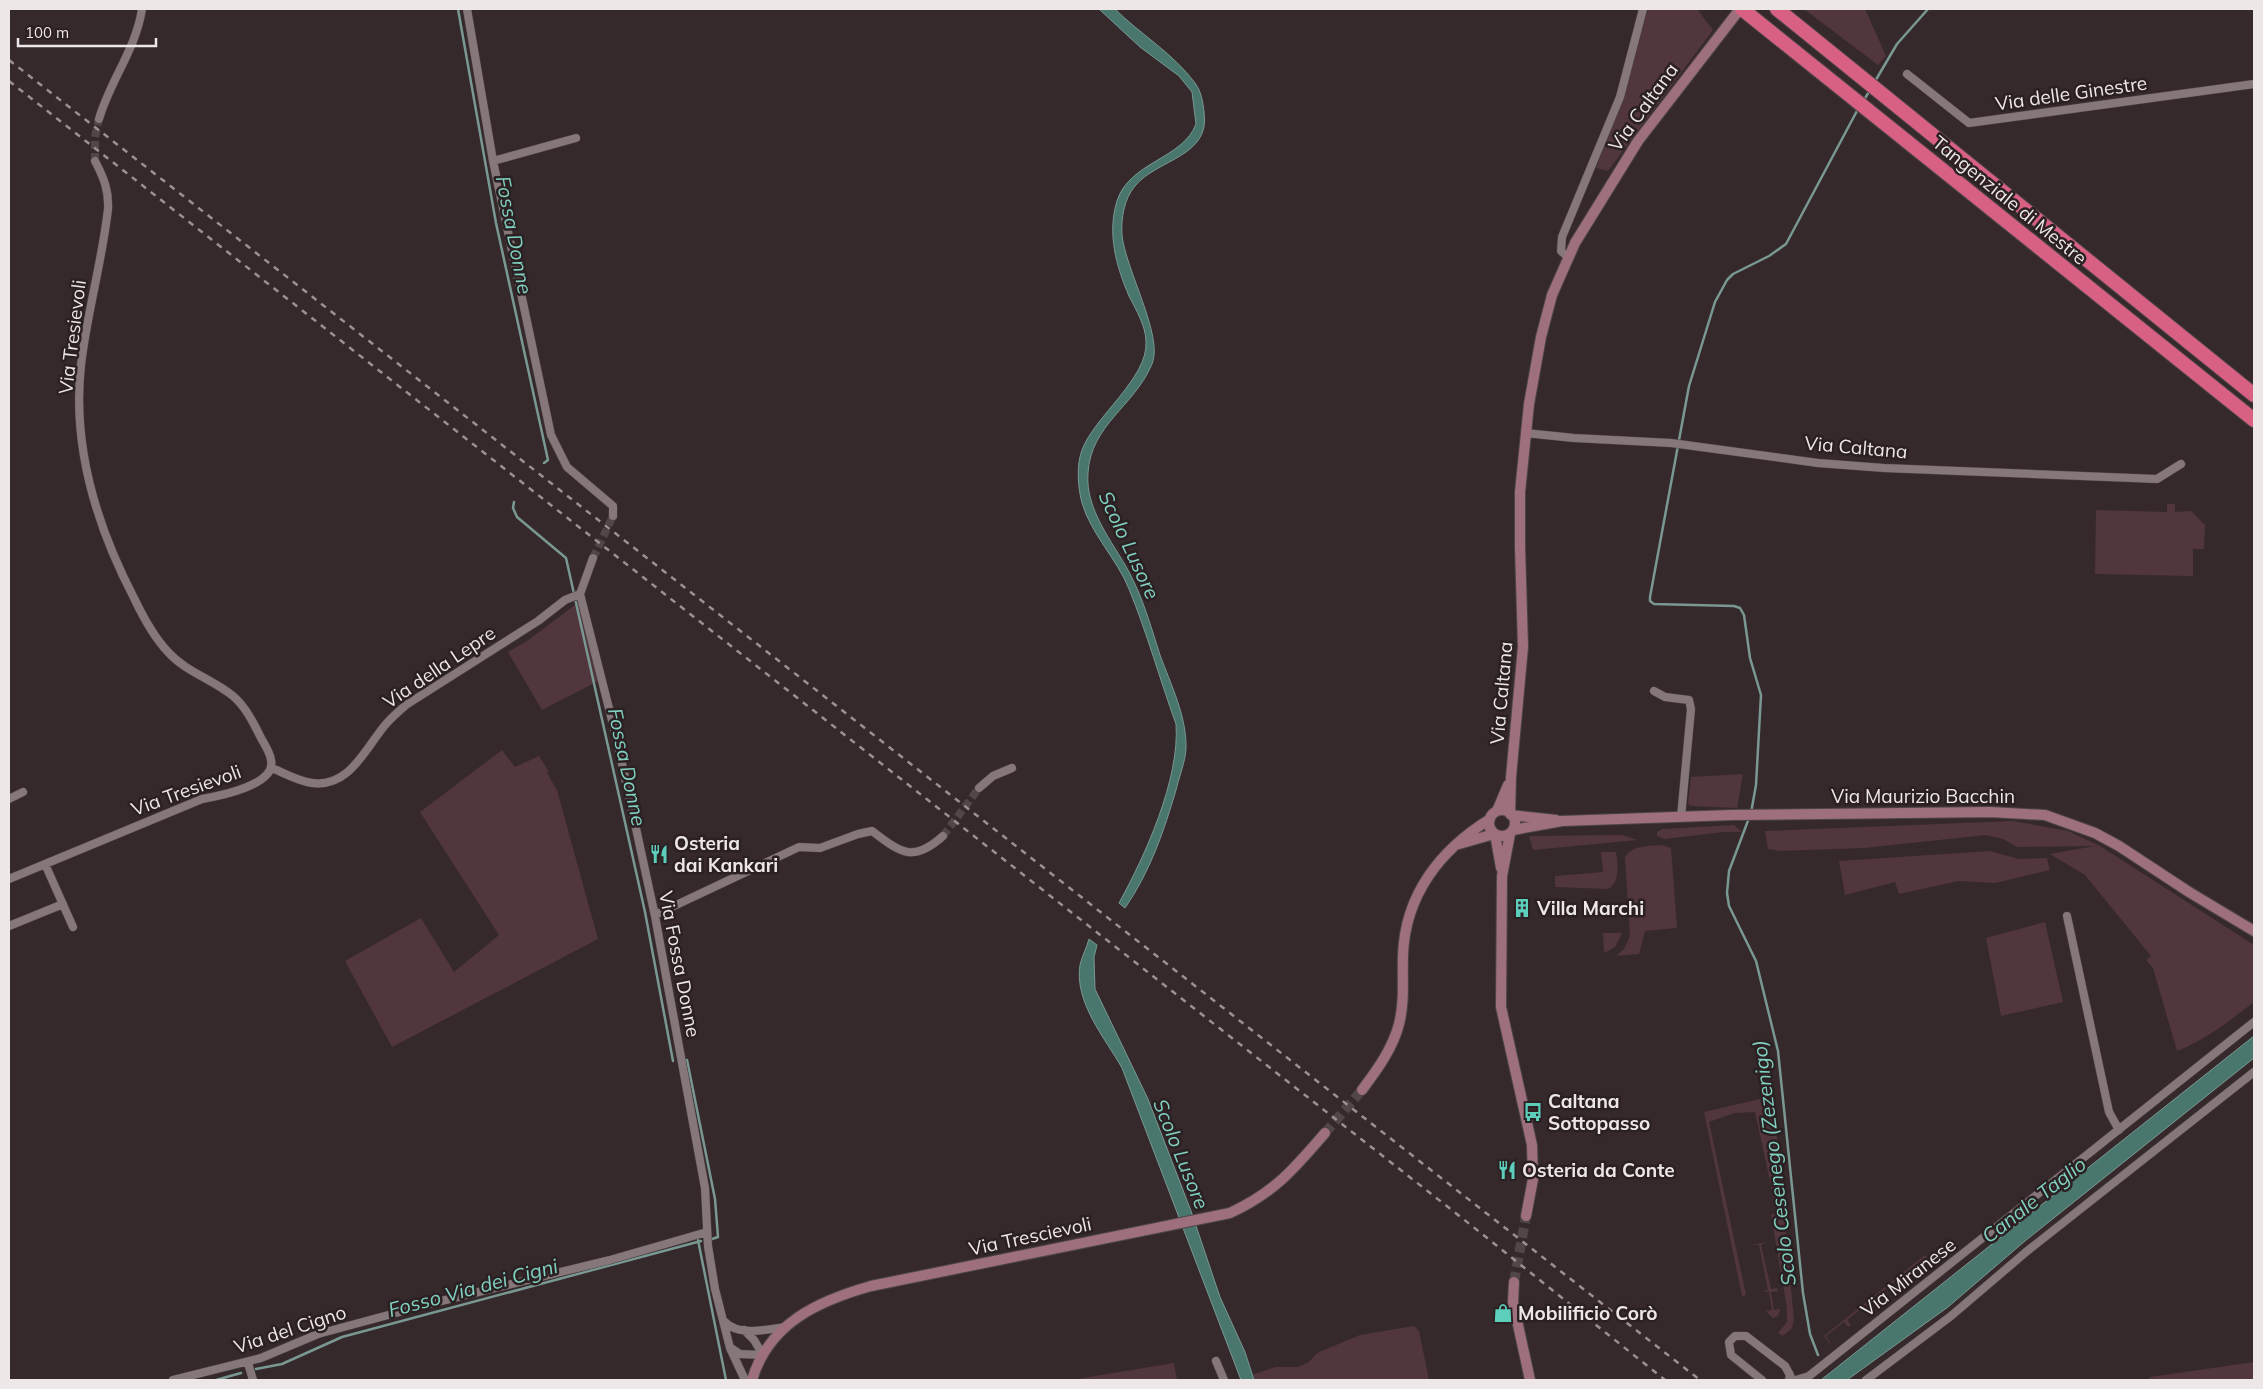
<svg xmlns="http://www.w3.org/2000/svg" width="2263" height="1389" font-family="Mulish,sans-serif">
	<rect width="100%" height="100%" fill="#35292c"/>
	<path fill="#52363d" d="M1648,9h49l16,21 -105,141 -12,-3 30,-79z
		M1804,9h61l21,47 -8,9z
		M2167,504h8v8l16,-1 14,14 -1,24h-11v27l-98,-2 1,-64 71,2z
		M579,602l19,79 -56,29 -34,-58 19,-11z
		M502,750l13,17 24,-11 10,16 -2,1 10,17 41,149 -206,108 -47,-86 76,-43 33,54 45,-37 -79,-123z
		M1743,774l-6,34 -46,-2 -3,-2 3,-27z
		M2013,821l55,10 32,15 154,99v57c-25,19 -48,38 -77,49l-24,-83 -7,-8 5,-4 -66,-81 -35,-21 45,-8 -78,1 -14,-8 -17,-4 -122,13 -84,3 -12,-2 -3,-18z
		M1734,825l8,7h-18l-60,7 -7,-3v-4l5,-3z
		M1622,835l15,5 -104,10 -4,-14z
		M1662,845l9,3 6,80 -32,3 -6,23 -23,2 8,-7 6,-13 -5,-79c7,-12 25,-11 37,-12z
		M1990,851l29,8 28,-1 3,12 -55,13 -36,-2 -60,13 -4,-12 -50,13 -6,-34z
		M1601,852h15c2,11 4,32 -8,37l-53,-2v-11l48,-4z
		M2045,922l18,80 -62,14 -15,-78z
		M1603,933h19l-7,14 -11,6z
		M1773,1096l21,224 -2,8 -9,8 -5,-3 9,-11v-14l-16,-93 6,-2 -22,-101 -21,1 -25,9 37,173 -4,1 -38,-184z
		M1767,1242l-6,3 10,44 6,-1 1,3 -7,1 3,18 6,-1 -2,7 -5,2 -7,-7 6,-1 -3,-18 -7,-1 6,-1 -9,-45h-7z
		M1925,1255l9,11 -3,2 -8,-9 -17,14 3,5 -1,1 -5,-4 -19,15 4,5 -2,1 -4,-4 -15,11 4,5 -2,2 -4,-5 -18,15 4,5 -3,2 -4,-5 -18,14 7,12 -9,-12z
		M1414,1326l5,5 10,49h-175l-2,-5 23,-8h23l11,-5 8,-9 43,-18z
		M2254,1362v18h-104v-3z
		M1174,1363l3,17h-106z"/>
	<path fill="#49766d" stroke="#7a9892" d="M1099,9h16c25,25 59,45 80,74 6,8 8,19 9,29 7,45 -47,47 -69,74 -11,13 -14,32 -13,49 3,33 42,102 30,129 -18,43 -61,60 -64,109 -3,37 25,69 41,99 14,26 22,55 31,83 11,30 27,62 26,94 -1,14 -7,28 -10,41 -12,41 -26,82 -51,118l-6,-5c26,-47 61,-124 57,-179 -16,-44 -29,-91 -47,-135 -12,-30 -38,-55 -47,-86 -4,-15 -6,-37 0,-53 12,-33 66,-72 64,-108 0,-16 -10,-32 -17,-46 -13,-30 -22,-63 -12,-95 12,-39 66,-42 79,-77l-4,-32 -13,-16 -39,-29z
		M1089,939l8,6 -3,12 1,32 53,110 43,112 29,86 25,55 9,28h-13l-119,-312c-17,-30 -48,-66 -42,-103 2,-9 7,-18 9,-26z
		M2254,1036v22l-229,183 -77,66 -101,73h-26z"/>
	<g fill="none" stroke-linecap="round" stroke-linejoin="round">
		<path stroke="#7a9892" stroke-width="2.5" d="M458,9l38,214 52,237 -4,3
			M1874,83l23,-39 31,-35
			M1864,100l6,-10
			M514,502l-1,6 4,9 49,41 79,354 28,149
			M1751,813l5,-28 5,-90 -11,-37 -6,-43 -4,-7 -6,-2 -80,-2 -4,-3v-4l39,-211 26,-84 12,-22 6,-6 36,-18 17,-12 72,-135
			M1749,818l-20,53 -2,22 2,13 27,55 22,90 25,242 7,41 8,21
			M687,1060l28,139 3,38 -6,2
			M698,1240l28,140
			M256,1369l26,-5 60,-27 359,-96
			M216,1380l25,-7"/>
		<path stroke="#514648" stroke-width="8" stroke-dasharray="8 4" stroke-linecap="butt" d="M95,161v-24l4,-18
			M593,558l20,-42
			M943,836l36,-48"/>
		<path stroke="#514648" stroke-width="10" stroke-dasharray="10 5" stroke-linecap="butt" d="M1325,1133l37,-43
			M1514,1282l12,-66"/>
		<g stroke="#4e4547" stroke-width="9">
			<path id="street" d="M467,9l26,152 58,274 16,32 46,39v10
				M1907,74l62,49 285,-39
				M99,119c11,-38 37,-70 43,-110
				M493,161l83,-23
				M1568,257l-7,-6 1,-14 58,-140 23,-88
				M1525,433l49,5 97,5 147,20 66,5 273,11 24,-15
				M593,558l-13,36 36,142 39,180 50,272 3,58 7,43 15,59 15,32
				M1654,691l11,6 24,3 2,9 -10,108
				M272,768c12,5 26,13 40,15 38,5 54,-36 74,-59 6,-7 13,-13 20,-19l132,-84 27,-21 15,-6
				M979,788l14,-12 19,-8
				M9,799l14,-7
				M45,864l28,63
				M9,879l193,-80c17,-3 75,-14 69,-39 -1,-8 -7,-16 -11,-24 -7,-14 -15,-30 -27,-40 -21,-17 -47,-24 -65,-44 -15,-16 -25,-35 -34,-54 -37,-71 -62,-152 -53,-233 6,-52 21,-103 27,-156 1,-18 -4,-31 -13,-48
				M655,915l144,-68 21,1 38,-14 14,-3c29,22 41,32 71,5
				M2067,916l42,196 10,18
				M9,926l54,-22
				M725,1322c14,15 43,7 61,5
				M731,1348l9,6 23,1 -9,-15 -10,-10
				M1216,1361l8,19
				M248,1363l5,17
				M1790,1379l6,1 13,-4 445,-354
				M173,1380l88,-22 57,-24 111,-30 181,-44 97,-28
				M1762,1380l-31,-25 -2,-13 6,-6h11l39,30 5,9 -1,5
				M1866,1380l85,-64 75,-64 228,-180"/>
		</g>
		<g stroke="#4e4547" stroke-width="12">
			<path id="secondary" d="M1489 823a13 13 0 1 1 26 0a13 13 0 1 1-26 0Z
				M1497,811l11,-26
				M1510,814l1,-37 12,-130 -3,-100v-55l9,-88 12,-67 11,-42 23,-52 63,-102 102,-132
				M1511,815l45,5
				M1513,830l49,-9 170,-6 258,-3 55,3 50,18 24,13 70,46 65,39
				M1495,834l6,34
				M1510,834l-8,42 -1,131 31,138 1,34 -7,37
				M1459,844l35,-10
				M1362,1090c15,-20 31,-42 37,-66 6,-24 3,-45 4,-69 2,-60 37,-105 87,-136
				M1514,1282l-1,20 17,78
				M752,1380c17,-57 66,-79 119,-94l359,-73c45,-21 64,-44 95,-80"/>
		</g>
		<g stroke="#4e4547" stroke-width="16">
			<path id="highway" d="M1742,9l512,411
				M1777,9l477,386"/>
		</g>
		<use href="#street" stroke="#85777a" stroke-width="8"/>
		<use href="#secondary" stroke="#9e707d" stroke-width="10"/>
		<use href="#highway" stroke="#d86183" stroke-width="14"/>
		<path stroke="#9b9193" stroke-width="2.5" stroke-dasharray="6 6" stroke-linecap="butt" d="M9,60l1691,1320
			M9,81l1453,1137 203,162"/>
	</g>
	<defs>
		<g id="restaurant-bare" transform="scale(1.5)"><path d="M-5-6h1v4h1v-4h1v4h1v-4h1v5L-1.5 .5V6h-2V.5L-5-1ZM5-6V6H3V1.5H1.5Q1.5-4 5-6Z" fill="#5ccebb" stroke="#2b2022" stroke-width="2.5" paint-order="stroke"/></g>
		<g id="building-bare" transform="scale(1.5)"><path d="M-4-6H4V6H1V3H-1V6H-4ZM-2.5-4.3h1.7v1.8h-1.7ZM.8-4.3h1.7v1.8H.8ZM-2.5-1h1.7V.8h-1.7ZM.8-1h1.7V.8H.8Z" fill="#5ccebb" stroke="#2b2022" stroke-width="2.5" paint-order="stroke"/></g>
		<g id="bus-bare" transform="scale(1.5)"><path d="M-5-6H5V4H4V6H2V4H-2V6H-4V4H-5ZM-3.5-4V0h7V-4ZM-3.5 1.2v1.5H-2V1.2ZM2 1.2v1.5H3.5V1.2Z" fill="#5ccebb" stroke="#2b2022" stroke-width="2.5" paint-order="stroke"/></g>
		<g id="shop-bare" transform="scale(1.5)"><path d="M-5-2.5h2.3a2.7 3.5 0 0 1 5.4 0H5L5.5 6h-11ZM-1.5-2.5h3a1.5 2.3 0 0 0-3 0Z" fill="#5ccebb" stroke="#2b2022" stroke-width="2.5" paint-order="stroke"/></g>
	</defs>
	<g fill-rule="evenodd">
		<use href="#restaurant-bare" x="659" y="854"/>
		<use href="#building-bare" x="1522" y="908"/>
		<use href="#bus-bare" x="1533" y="1112"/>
		<use href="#restaurant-bare" x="1507" y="1170"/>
		<use href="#shop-bare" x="1503" y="1313"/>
	</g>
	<g text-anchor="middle" stroke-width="5" stroke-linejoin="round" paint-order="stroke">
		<g font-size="19" fill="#eee7e8" stroke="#2b2022">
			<text transform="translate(2071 93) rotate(-8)" y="7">Via delle Ginestre</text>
			<text transform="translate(1643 107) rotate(-54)" y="7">Via Caltana</text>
			<text transform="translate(2010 200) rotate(39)" y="7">Tangenziale di Mestre</text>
			<text transform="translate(72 337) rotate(-83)" y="7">Via Tresievoli</text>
			<text transform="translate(1856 447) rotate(5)" y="7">Via Caltana</text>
			<text transform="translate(439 667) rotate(-34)" y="7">Via della Lepre</text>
			<text transform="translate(1501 693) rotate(-85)" y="7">Via Caltana</text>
			<text transform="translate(186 790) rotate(-20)" y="7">Via Tresievoli</text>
			<text x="1923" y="803">Via Maurizio Bacchin</text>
			<text transform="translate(680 964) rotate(79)" y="7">Via Fossa Donne</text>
			<text transform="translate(1030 1236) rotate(-12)" y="7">Via Trescievoli</text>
			<text transform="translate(1908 1277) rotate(-38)" y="7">Via Miranese</text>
			<text transform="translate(290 1329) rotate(-18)" y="7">Via del Cigno</text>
		</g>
		<g font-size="19" font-weight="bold" fill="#eee7e8" stroke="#2b2022" text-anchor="start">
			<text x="674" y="850">Osteria<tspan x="674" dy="22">dai Kankari</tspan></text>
			<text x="1537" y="915">Villa Marchi</text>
			<text x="1548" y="1108">Caltana<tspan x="1548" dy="22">Sottopasso</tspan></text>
			<text x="1522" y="1177">Osteria da Conte</text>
			<text x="1518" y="1320">Mobilificio Corò</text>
		</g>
		<g font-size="20" font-style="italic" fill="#81d1c2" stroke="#2b2022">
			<text transform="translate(514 235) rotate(79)" y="7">Fossa Donne</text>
			<text transform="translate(1129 545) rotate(65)" y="7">Scolo Lusore</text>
			<text transform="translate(627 767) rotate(78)" y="7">Fossa Donne</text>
			<text transform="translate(1181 1154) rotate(68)" y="7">Scolo Lusore</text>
			<text transform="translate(1774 1163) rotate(-97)" y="7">Scolo Cesenego (Zezenigo)</text>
			<text transform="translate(2034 1200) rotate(-38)" y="7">Canale Taglio</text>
			<text transform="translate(473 1288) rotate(-15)" y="7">Fosso Via dei Cigni</text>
		</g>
	</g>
	<rect width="2263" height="1389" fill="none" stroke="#eee7e8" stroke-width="20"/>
	<path d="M18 38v8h138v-8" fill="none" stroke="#eee7e8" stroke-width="2.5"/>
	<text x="25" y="38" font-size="15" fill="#eee7e8" stroke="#2b2022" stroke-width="4" paint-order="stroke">100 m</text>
</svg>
